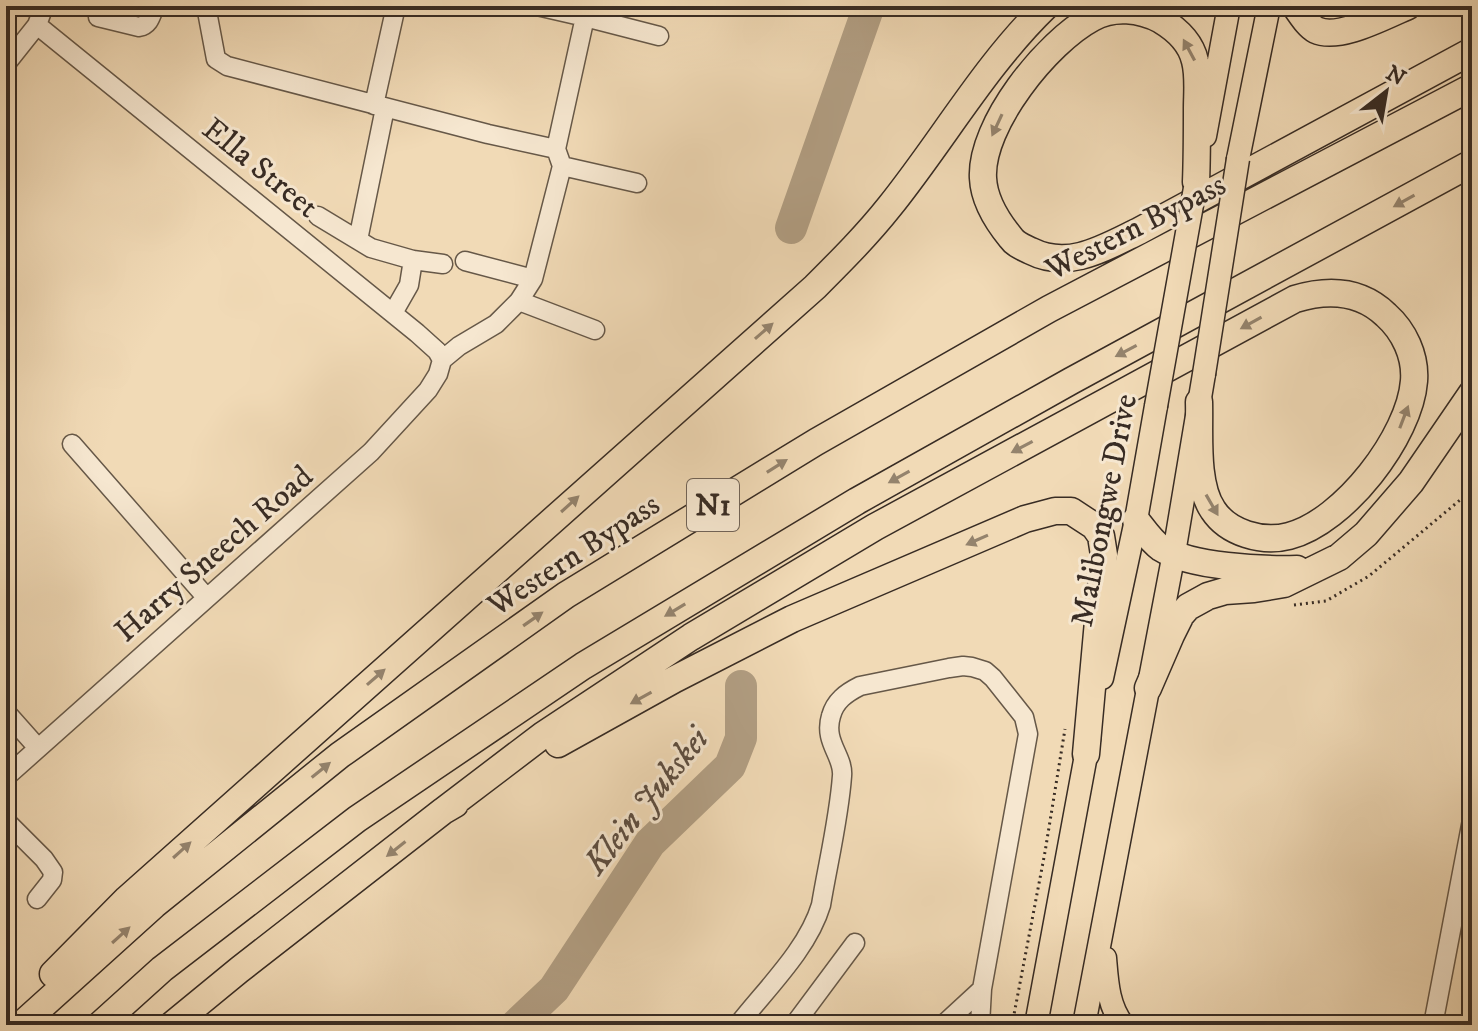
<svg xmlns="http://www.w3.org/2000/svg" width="1478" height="1031" font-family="'IM FELL DW Pica',serif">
	<rect width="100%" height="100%" fill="#f1dab6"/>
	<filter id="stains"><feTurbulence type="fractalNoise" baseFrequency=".0025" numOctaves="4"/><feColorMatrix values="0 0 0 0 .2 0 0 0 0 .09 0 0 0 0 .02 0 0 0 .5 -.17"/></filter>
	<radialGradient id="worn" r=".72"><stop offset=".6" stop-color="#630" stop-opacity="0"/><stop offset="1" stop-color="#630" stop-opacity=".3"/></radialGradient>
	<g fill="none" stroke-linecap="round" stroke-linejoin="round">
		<path stroke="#b29f84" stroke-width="32" d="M791,228l78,-222
			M516,1025l38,-36 96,-146 80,-77 11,-28v-52"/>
		<g stroke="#665848" stroke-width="21">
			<path id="minor" d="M206,6l10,53 11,7 261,68 68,15
				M98,17l41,10c11,-2 12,-12 16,-21
				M585,17l74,19
				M37,25l380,308 20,18 5,9
				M6,64l31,-39 7,-19
				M374,105l22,-99
				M562,166l75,17
				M318,216l53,32 42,12 30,4
				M358,240l27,-132
				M465,261l68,18
				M519,301l76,29
				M393,313l16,-28 4,-25
				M442,360l17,-14 37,-22 23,-23 14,-22 29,-113 -6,-17 29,-132 -48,-11
				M72,444l134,153
				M6,712l32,36
				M6,777l365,-325 57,-62 10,-16 4,-14
				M6,821l38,38 9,13 -1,8 -15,19
				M738,1025c28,-36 70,-76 83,-120 7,-42 18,-87 21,-129 2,-20 -19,-34 -11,-60 4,-15 15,-23 29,-30l89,-18 14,-2 9,1 13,4 8,7 31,39 4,17 -46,255 -39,36
				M794,1025l61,-82
				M980,1025l2,-36
				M1433,1025l39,-205"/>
		</g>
		<g stroke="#382c24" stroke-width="25">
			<path id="major" d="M1205,136l24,-130
				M1238,159l31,-153
				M1102,678l34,-158 20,-114
				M1105,958c2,24 3,48 18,67
				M1036,1025l53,-286
				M1084,1025l90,-472 30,-179"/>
		</g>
		<g stroke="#382c24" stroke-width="29">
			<path id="highway" d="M1295,6c6,8 13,20 21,24 23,11 70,-15 92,-24
				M1196,182c1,-24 1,-49 1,-73 0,-16 2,-33 -2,-48 -4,-18 -19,-32 -34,-41 -21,-11 -47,-14 -69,-2 -45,24 -112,107 -109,160 1,23 14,43 28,60 5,7 12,9 20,13 38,19 73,-3 108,-20l333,-180
				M1136,520c8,10 15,21 25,28 30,19 101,22 136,21
				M1148,688l23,-53 10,-20 7,-8 20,-11 17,-5 29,-2 30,-5 55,-27 27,-23 45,-52 61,-89
				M558,744l117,-65 117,-60 233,-100 30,-8h16l23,15 7,10 3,19 -18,199
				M443,811l100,-76 148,-98 184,-110 420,-228c33,-10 65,-9 91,16 18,16 30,41 28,66 -4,55 -70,141 -125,155 -27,7 -61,-3 -76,-26 -18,-26 -13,-77 -14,-108
				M53,974l74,-75 688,-612c26,-26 52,-52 75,-81 53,-66 95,-141 156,-200
				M21,1025l133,-120 186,-150 226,-160 250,-153 233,-133 423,-222
				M100,1025l62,-56 195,-150 226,-153 274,-165 214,-120 401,-218
				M172,1025l67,-55 204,-159 12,-7"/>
		</g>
		<path stroke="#382c24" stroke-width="3" stroke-dasharray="2 4" stroke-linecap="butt" d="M1294,605l32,-4 43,-25 103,-86
			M1012,1025l33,-173 20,-123"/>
		<use href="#minor" stroke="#f6e7d0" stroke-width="18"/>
		<use href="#major" stroke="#f1dab6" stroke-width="22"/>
		<use href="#highway" stroke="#f1dab6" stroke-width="26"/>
		<g stroke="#382c24" stroke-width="25" stroke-linecap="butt">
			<path id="major-bridge" d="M1204,374l34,-215
				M1156,406l39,-218"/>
		</g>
		<use href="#major-bridge" stroke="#f1dab6" stroke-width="22"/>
	</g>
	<defs><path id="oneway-solid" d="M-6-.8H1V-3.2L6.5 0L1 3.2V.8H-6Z" transform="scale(2)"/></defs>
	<g fill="#94836d">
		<use href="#oneway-solid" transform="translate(1189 50) rotate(-118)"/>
		<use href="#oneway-solid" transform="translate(997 125) rotate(115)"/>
		<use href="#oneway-solid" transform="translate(1404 201) rotate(151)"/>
		<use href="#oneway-solid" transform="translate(1251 323) rotate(151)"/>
		<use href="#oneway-solid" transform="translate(764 331) rotate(-41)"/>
		<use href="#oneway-solid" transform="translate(1126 351) rotate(152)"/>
		<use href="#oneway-solid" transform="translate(1404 417) rotate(-69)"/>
		<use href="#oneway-solid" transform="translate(1022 447) rotate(152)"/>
		<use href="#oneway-solid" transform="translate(777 466) rotate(-32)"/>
		<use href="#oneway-solid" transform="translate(899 477) rotate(151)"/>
		<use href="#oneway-solid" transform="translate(570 504) rotate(-42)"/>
		<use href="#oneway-solid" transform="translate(1212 505) rotate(60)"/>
		<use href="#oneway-solid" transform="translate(977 540) rotate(156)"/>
		<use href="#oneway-solid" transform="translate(675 610) rotate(149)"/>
		<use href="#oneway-solid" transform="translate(533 619) rotate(-35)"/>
		<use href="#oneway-solid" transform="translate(376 677) rotate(-41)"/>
		<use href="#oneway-solid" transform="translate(641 698) rotate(151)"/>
		<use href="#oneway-solid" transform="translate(321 770) rotate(-39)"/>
		<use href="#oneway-solid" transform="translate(396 849) rotate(142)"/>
		<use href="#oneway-solid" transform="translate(182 850) rotate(-42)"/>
		<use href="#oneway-solid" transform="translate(121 935) rotate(-42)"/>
	</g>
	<g text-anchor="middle" stroke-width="6" stroke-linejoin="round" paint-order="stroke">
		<rect fill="#f6e7d0" stroke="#716458" stroke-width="2" x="687" y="479" width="52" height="52" rx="6"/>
		<g font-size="30" font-weight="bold" fill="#382c24">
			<text x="713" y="515">N1</text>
		</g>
		<g font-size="32" fill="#382c24" stroke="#f6e7d0">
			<text transform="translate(261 167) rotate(39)" y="11">Ella Street</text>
			<text transform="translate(1135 226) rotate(-27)" y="11">Western Bypass</text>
			<text transform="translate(1103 510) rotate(-79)" y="11">Malibongwe Drive</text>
			<text transform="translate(213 553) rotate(-41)" y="11">Harry Sneech Road</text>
			<text transform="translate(573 554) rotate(-33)" y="11">Western Bypass</text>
		</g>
		<g font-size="34" font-style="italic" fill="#5d4e41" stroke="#f6e7d0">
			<text transform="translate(645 800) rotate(-51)" y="12">Klein Jukskei</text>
		</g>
	</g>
	<rect width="1478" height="1031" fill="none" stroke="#f1dab6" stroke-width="32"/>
	<rect x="8" y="8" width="1462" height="1015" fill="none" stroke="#382c24" stroke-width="4"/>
	<rect x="16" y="16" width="1446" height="999" fill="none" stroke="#382c24" stroke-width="2"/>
	<g transform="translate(1386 92) rotate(31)" stroke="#f6e7d0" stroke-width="6" paint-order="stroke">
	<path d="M0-6L14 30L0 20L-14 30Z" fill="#382c24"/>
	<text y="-12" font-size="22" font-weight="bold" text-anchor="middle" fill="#382c24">N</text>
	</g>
	<rect width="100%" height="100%" filter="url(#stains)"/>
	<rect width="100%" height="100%" fill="url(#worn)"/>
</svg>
